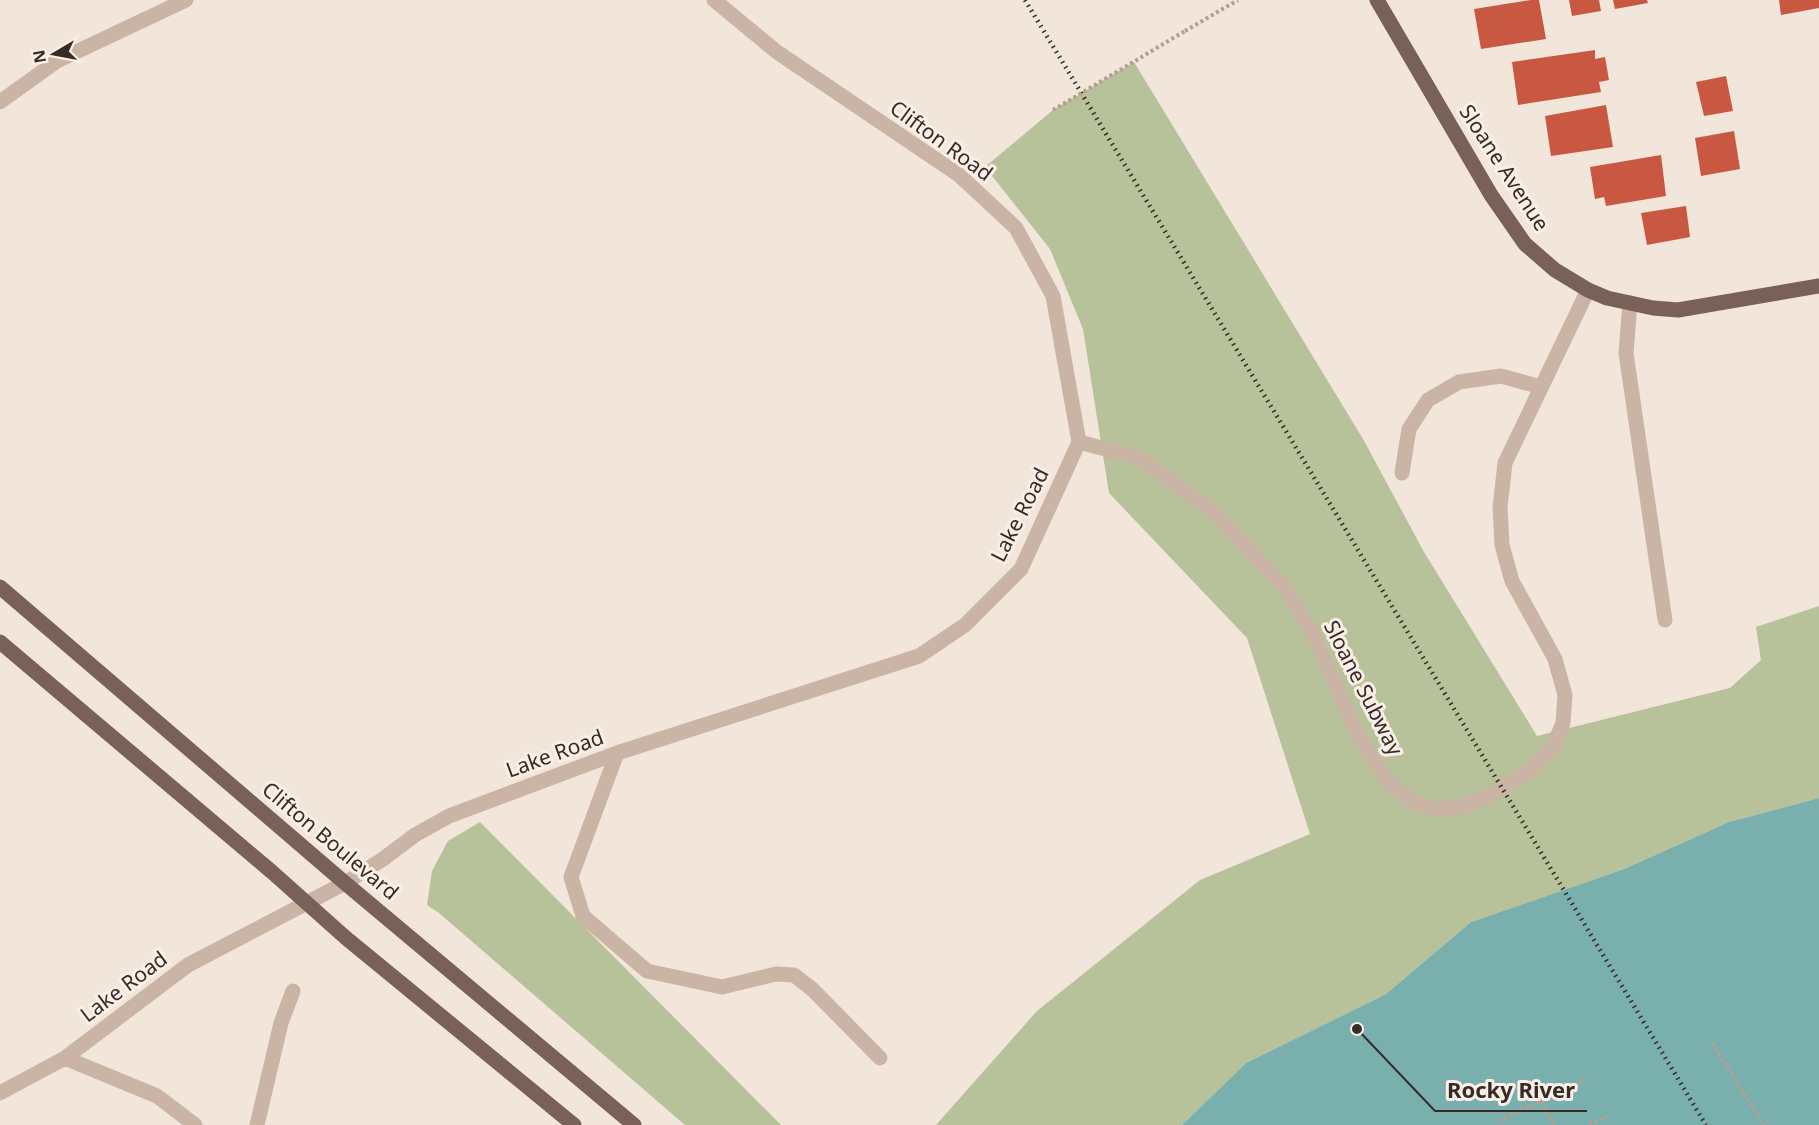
<svg xmlns="http://www.w3.org/2000/svg" width="1819" height="1125" font-family="'Noto Sans',sans-serif">
	<rect width="100%" height="100%" fill="#f2e5da"/>
	<path fill="#b7c19a" d="M1134,62l229,377 61,113 113,184 193,-48 31,-28 -5,-33 63,-21v192l-90,24 -105,47 -153,53 -85,72 -140,69 -64,62h-246l101,-114 163,-131 110,-46 -63,-196 -138,-145 -26,-164 -33,-80 -65,-82 68,-57z
		M480,822l301,303h-96l-246,-212 -12,-8 5,-34 16,-30z"/>
	<path fill="#79b0ae" d="M1819,798v327h-637l64,-62 140,-69 85,-72 153,-53 105,-47z"/>
	<path fill="#c85842" d="M1531,0h8l7,39 -65,10 -7,-40z
		M1569,0h30l2,11 -29,5z
		M1613,0h34l1,3 -33,6z
		M1779,0h40v8l-38,7z
		M1595,50v9l10,-2 4,23 -10,2 2,10 -83,13 -6,-43z
		M1726,76l7,35 -29,5 -8,-34z
		M1606,105l7,42 -62,9 -6,-40z
		M1734,131l6,38 -39,7 -6,-38z
		M1661,155l5,41 -60,10 -2,-9 -9,2 -5,-32z
		M1686,206l4,31 -43,8 -6,-32z"/>
	<g fill="none" stroke-linecap="round" stroke-linejoin="round">
		<path stroke="#b69e90" stroke-width="4" stroke-dasharray="3 3" stroke-linecap="butt" d="M1185,31l53,-31
			M1712,1043l52,82
			M1541,1101l13,24
			M1499,1121l87,-42
			M1589,1125l18,-9"/>
		<path stroke="#cab4a6" stroke-width="15" d="M714,0l63,52 182,123 57,53 37,68 26,146
			M0,102l57,-41 129,-61
			M1630,303l-4,50 39,267
			M1079,442l60,16 76,55 69,74 27,43 45,101 29,47 27,24 24,7 29,-3 24,-10 42,-26 22,-23 10,-24 2,-28 -10,-36 -43,-78 -10,-36 -2,-38 5,-44 83,-173
			M1402,473l7,-44 19,-29 31,-18 42,-6 40,11
			M617,753l-46,124 12,39 64,55 75,16 54,-13 18,1 18,14 68,69
			M65,1058l92,38 38,29
			M0,1093l65,-35 123,-93 157,-82 38,-24 32,-24 34,-19 168,-63 302,-97 46,-31 56,-56 58,-127
			M257,1125l24,-102 12,-32"/>
		<path stroke="#796058" stroke-width="15" d="M1377,0l114,195 34,49 30,26 33,20 19,8 46,10 25,2 141,-24
			M0,587l345,296 289,242
			M0,642l272,230 74,66 228,187"/>
		<path stroke="#362b27" stroke-width="4.5" stroke-dasharray="1.5 4.5" stroke-linecap="butt" d="M1025,0l681,1125"/>
		<path stroke="#b69e90" stroke-width="4" stroke-dasharray="3 3" stroke-linecap="butt" d="M1053,110l132,-79"/>
	</g>
	<g text-anchor="middle" stroke-width="6" stroke-linejoin="round" paint-order="stroke">
		<g font-size="21" fill="#362b27" stroke="#faefe7">
			<text transform="translate(941 141) rotate(36)" y="7">Clifton Road</text>
			<text transform="translate(1504 168) rotate(57)" y="7">Sloane Avenue</text>
			<text transform="translate(1020 515) rotate(-63)" y="7">Lake Road</text>
			<text transform="translate(1363 688) rotate(63)" y="7">Sloane Subway</text>
			<text transform="translate(555 754) rotate(-20)" y="7">Lake Road</text>
			<text transform="translate(330 841) rotate(40)" y="7">Clifton Boulevard</text>
			<text transform="translate(124 987) rotate(-37)" y="7">Lake Road</text>
		</g>
	</g>
	<path fill="none" stroke="#362b27" stroke-width="2" d="M1357 1029L1435 1111H1587"/>
	<circle fill="#362b27" stroke="#faefe7" stroke-width="2" cx="1357" cy="1029" r="6"/>
	<g font-size="22" text-anchor="middle" font-weight="bold" fill="#362b27" stroke="#faefe7" stroke-width="6" stroke-linejoin="round" paint-order="stroke">
		<text x="1511" y="1098">Rocky River</text>
	</g>
	<g transform="translate(54 54) rotate(260)" stroke="#faefe7" stroke-width="4.5" paint-order="stroke">
	<path d="M0-4.5L10 22L0 15L-10 22Z" fill="#362b27"/>
	<text y="-9" font-size="16" font-weight="bold" text-anchor="middle" fill="#362b27">N</text>
	</g>
</svg>
